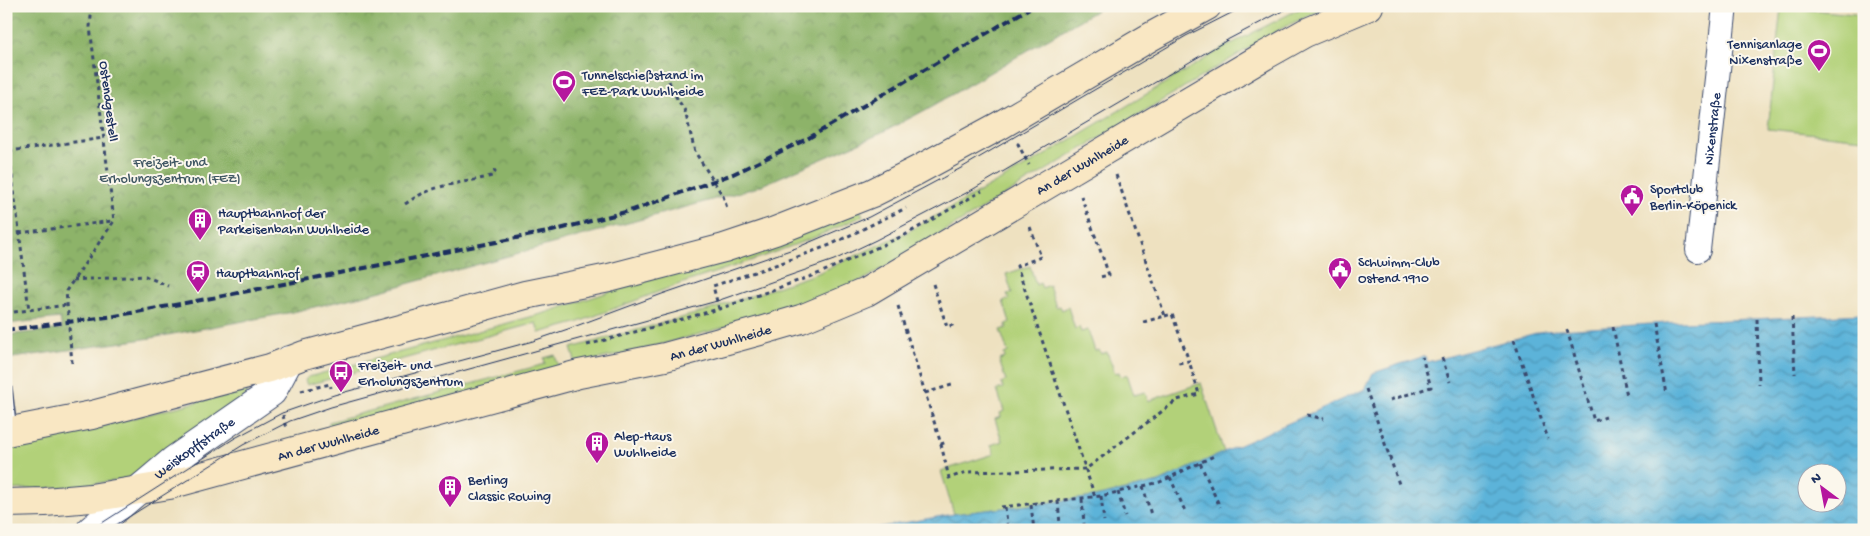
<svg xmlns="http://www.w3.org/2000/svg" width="1870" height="536" font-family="'Gochi Hand',sans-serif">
	<defs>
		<pattern id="forest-crowns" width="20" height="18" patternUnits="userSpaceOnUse" patternTransform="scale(1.25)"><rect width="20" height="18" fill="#8db369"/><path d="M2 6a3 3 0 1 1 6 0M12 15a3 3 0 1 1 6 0" fill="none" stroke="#72925a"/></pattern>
		<pattern id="water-waves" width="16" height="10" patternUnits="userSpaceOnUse" patternTransform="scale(1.25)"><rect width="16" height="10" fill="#5cb3d9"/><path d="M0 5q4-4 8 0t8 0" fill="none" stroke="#4b92b3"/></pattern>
	</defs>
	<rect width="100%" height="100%" fill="#fbf7ec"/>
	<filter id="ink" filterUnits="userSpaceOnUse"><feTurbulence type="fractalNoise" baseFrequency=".02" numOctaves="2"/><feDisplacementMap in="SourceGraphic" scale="10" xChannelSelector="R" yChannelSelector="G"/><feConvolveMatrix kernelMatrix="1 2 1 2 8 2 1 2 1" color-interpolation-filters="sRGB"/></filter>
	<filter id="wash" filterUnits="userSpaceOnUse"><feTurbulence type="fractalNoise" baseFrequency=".0096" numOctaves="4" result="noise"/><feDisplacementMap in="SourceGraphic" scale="20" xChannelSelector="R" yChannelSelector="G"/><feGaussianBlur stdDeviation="1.12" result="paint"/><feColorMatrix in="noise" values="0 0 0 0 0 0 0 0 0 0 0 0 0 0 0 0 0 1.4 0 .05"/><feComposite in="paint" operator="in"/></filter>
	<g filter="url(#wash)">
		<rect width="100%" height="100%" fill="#eee1c0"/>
		<path fill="#b2d179" stroke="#66806c" d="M1305,6h25l-46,21 -417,251 -67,29 -160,43 -64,14 -5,-16 135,-37 112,-38 89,-41 128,-71 190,-114z
			M1781,7l83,8v124l-96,-10z
			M860,209l3,7 -50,22 -57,21 -82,27 -98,37 -37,10 -3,-10 -229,62 -2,-5 3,-3 237,-64z
			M1030,266l6,19 4,-2 2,5 7,-3 7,22 4,-1 2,4 6,-3 7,22 4,-2 2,5 7,-2 7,21 4,-1 2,4 6,-2 8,21 4,-1 2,5 6,-3 7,21 11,-3 3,9 53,-18 23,69 -64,30 -65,15 -141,17 -13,-43 53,-17 -3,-9 11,-4 -7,-22 6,-2 -1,-4 4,-2 -7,-21 6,-2 -2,-5 5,-2 -7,-21 6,-2 -1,-4 4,-2 -8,-22 7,-2 -1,-4 4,-2 -7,-21 6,-2 -2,-5 5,-1 -6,-19z
			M555,355l4,13 -240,65 -1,-4 11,-2v-5l216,-58 -1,-6z
			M244,390l2,1 1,3 -4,5 -116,80 -58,8 -63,3v-47l92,-16z"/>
		<path fill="url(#forest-crowns)" stroke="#547164" d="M6,6h1098l-175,102 -47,25 -127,55 -381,105 -81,19 -142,26 -145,21v-24l56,-6 -2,-11 -54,6z"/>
		<path fill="url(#water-waves)" stroke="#3c719c" fill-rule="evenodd" d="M1864,314v216h-1000l90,-16 141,-17 64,-15 65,-30 141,-63 8,-16 52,-17 2,6 117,-31 138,-9zM1808,474h30v30h-30z"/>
	</g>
	<g filter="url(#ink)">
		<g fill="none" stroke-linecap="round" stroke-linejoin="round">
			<g stroke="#3b4a6d" stroke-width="14">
				<path id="service" d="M6,390l5,41"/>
			</g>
			<g stroke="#3b4a6d" stroke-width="26">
				<g id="minor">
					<path id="s1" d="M1698,250l27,-244"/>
				</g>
			</g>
			<g stroke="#3b4a6d" stroke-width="30">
				<g id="tertiary">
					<path id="s2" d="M91,530l83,-70 98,-68 17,-32"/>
				</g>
			</g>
			<g stroke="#3b4a6d" stroke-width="30">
				<g id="secondary">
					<path d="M6,432l86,-17 178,-47 34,-13 145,-39 76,-21 84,-17 115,-30 51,-17 97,-38 44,-22 83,-45 153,-90 55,-30"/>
					<path id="s3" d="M6,503l39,-1 46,-4 78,-13 410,-111 86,-17 95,-26 41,-12 65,-27 398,-236 41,-23 64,-27"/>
				</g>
			</g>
			<path stroke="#3b4a6d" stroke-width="3" stroke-dasharray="4 4" stroke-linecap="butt" d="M669,81l4,11 12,19 10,41 28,44 4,12
				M6,128l23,182
				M1019,143l-1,1 11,21
				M9,151l95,-13
				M1116,175l49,141 -25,7
				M1081,196l28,79 -9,2
				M405,204c31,-22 53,-19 87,-28l3,-4 -1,-3
				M1030,227l11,30 -24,9 78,231
				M19,233l94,-12
				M73,280l72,-4 23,10
				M933,284l14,43 8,-3
				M898,306l43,138 6,-2
				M719,309l-6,-23 71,-24 46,-17 76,-37
				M6,313l61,-8
				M1165,316l7,-2 17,47 -11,2
				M1792,317l3,57
				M1757,319l2,65
				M1654,324l13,70
				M1613,327l14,69
				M1567,330l27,91 12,-4
				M1514,340l34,99
				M587,345l132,-36 101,-36 85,-38 77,-44
				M1442,358l8,24
				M72,363l-6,-72 48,-70 -24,-194 2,-21
				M1366,389l33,95
				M301,391l29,-7 1,4
				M925,393l27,-8
				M1390,400l41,-13 -9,-30
				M283,415l3,14
				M1307,415l17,4
				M941,444l8,34 18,-6 119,-3 91,-69 22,-6 -10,-33
				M1200,463l20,44
				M1170,477l15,34
				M1143,486l8,29
				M1118,492l7,24
				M1101,496l3,25
				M1082,499l2,25
				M1058,501l2,24
				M1031,505l3,25
				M1001,507l100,-11 59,-14 56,-27
				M1005,507l3,23"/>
			<use href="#service" stroke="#fff" stroke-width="11"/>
			<use href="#minor" stroke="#fff" stroke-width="24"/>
			<use href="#tertiary" stroke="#fff" stroke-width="28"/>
			<use href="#secondary" stroke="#f9e7c3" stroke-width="28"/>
			<path stroke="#1b2f5e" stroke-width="1" d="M91,530l144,-92 47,-25 52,-18 199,-54 35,-12 94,-35 134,-46 73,-31 94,-50 223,-131 59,-30
				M108,530l135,-85 47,-24 41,-14 386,-106 117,-41 42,-20 94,-49 259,-152 63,-33"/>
			<path stroke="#1b2f5e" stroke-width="4" stroke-dasharray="8 4" stroke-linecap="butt" d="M6,330l109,-14 113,-21 324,-64 81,-21 100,-36 74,-35 226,-133"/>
		</g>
	</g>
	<defs>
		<g id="stadium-pin" transform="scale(1.25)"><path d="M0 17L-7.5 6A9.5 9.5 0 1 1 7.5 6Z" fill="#b5179e" stroke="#fbf7ec"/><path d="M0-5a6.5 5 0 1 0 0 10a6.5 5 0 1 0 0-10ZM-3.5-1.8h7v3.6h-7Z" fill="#fff"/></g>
		<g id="civic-pin" transform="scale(1.25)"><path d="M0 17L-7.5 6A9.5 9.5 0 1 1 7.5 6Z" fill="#b5179e" stroke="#fbf7ec"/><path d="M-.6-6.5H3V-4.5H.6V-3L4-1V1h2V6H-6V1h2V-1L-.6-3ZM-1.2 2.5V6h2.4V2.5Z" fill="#fff"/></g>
		<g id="building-pin" transform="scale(1.25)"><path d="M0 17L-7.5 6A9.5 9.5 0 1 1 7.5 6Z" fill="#b5179e" stroke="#fbf7ec"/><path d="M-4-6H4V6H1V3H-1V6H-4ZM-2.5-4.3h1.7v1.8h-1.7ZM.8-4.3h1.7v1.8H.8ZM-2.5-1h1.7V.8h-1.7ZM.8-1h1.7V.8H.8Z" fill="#fff"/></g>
		<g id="station-pin" transform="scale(1.25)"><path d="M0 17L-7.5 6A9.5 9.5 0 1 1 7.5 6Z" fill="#b5179e" stroke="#fbf7ec"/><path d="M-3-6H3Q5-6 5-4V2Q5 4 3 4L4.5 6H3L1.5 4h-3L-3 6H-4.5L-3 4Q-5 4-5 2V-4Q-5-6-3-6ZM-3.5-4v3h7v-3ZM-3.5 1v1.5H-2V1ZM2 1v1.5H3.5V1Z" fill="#fff"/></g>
		<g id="bus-pin" transform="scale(1.25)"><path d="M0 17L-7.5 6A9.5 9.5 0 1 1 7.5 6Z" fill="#b5179e" stroke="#fbf7ec"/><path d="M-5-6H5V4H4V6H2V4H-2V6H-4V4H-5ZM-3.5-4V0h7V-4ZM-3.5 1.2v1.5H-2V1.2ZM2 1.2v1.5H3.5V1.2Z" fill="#fff"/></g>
	</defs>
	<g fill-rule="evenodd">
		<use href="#stadium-pin" x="1819" y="51"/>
		<use href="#stadium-pin" x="564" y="82"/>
		<use href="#civic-pin" x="1632" y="196"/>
		<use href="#building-pin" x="200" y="220"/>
		<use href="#civic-pin" x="1340" y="269"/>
		<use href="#station-pin" x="198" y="272"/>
		<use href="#bus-pin" x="341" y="372"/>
		<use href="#building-pin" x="597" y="443"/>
		<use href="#building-pin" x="450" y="487"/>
	</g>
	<g text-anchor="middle" stroke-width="4" stroke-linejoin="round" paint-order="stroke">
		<g font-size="14" fill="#1b2f5e" stroke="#fbf7ec" text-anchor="start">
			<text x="1802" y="48" text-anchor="end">Tennisanlage<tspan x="1802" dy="16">Nixenstraße</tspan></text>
			<text x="582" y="79">Tunnelschießstand im<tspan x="582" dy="16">FEZ-Park Wuhlheide</tspan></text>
			<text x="1650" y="193">Sportclub<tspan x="1650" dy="16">Berlin-Köpenick</tspan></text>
			<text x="218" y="217">Hauptbahnhof der<tspan x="218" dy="16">Parkeisenbahn Wuhlheide</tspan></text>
			<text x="1358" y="266">Schwimm-Club<tspan x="1358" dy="16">Ostend 1910</tspan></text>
			<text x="216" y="277">Hauptbahnhof</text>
			<text x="358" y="369">Freizeit- und<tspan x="358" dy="16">Erholungszentrum</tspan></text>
			<text x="614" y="440">Alep-Haus<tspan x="614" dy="16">Wuhlheide</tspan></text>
			<text x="468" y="484">Berling<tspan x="468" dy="16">Classic Rowing</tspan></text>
		</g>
		<g font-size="14" fill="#1b2f5e" stroke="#fbf7ec">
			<text transform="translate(110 101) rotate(83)" y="5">Ostendgestell</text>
			<text dy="5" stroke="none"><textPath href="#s1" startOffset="122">Nixenstraße</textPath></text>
			<text dy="5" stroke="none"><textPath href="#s3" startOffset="1139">An der Wuhlheide</textPath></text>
			<text dy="5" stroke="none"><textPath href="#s3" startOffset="734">An der Wuhlheide</textPath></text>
			<text dy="5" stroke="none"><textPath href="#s3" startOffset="329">An der Wuhlheide</textPath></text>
			<text dy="5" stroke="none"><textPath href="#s2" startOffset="132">Weiskopffstraße</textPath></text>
		</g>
		<g font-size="14" fill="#415865" stroke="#fbf7ec">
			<text x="170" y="166">Freizeit- und<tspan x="170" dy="16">Erholungszentrum (FEZ)</tspan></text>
		</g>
	</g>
	<rect width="1870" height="536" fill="none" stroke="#fbf7ec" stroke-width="25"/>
	<g transform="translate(1822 488) rotate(328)"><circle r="24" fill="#fbf7ec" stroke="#a1a7b3"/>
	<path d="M0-4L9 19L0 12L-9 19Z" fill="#b5179e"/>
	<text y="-8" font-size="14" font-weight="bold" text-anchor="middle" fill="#1b2f5e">N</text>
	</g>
</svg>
